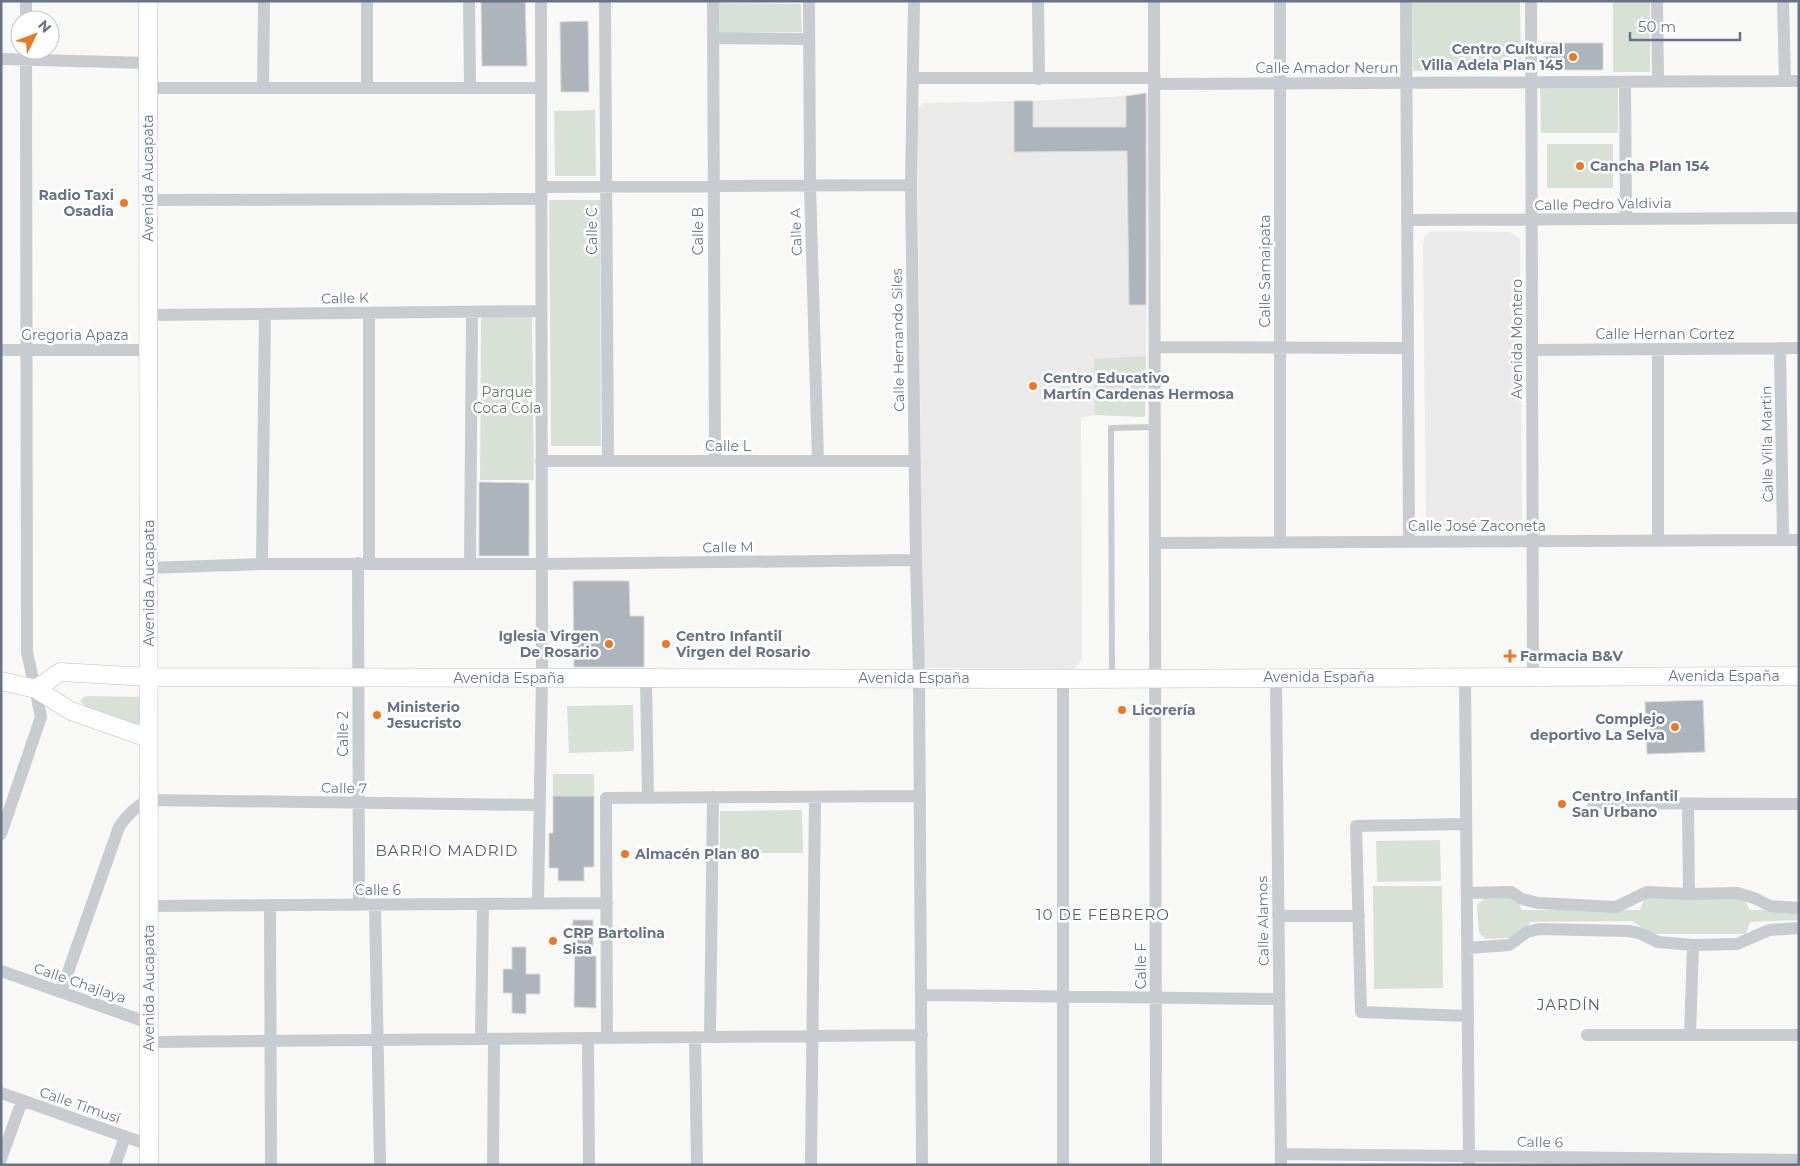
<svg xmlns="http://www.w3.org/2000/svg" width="1800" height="1166" font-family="Montserrat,sans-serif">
	<rect width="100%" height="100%" fill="#f8f9f6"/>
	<path fill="#e9eae9" d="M1149,93l-4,324 -50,-2 -14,3 1,242 -8,9 -147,-1 -4,-3 -6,-556 6,-6 110,-2 93,-5z
		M1432,231l78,1 10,7 2,283 -4,6 -5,3 -79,1 -5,-3 -3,-5 -3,-279 2,-9z"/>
	<path fill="#d9e1d7" d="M1412,1h108l1,70h-108z
		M1613,1h37v71h-37z
		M719,3l82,1 1,28h-85z
		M1540,87h78v46h-77z
		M595,110l1,66h-41l-1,-65z
		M1547,144h66v44h-66z
		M549,200h51l1,246h-50z
		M532,312l2,168h-54l1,-159 2,-5z
		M1146,356l-1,61 -50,-2 -1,-56z
		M87,696l57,1 12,9 1,12 -14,10 -57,-21 -6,-6 4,-4z
		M633,705l1,46 -65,2 -2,-47z
		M553,774h41v22h-41z
		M802,810l1,43h-83v-42z
		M1440,840l1,41 -64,1 -1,-41z
		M1373,886h69l1,102 -69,1z
		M1487,896h28l7,14h118l5,-14h99l5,14h50v10l-49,2 -4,12h-94l-20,-13 -101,1c-15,19 -23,16 -45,17l-7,-6 -2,-28z"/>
	<path fill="#aeb4bc" stroke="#dadad8" d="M481,1h44l2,65h-45z
		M588,21l1,71h-28l-1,-70z
		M1543,43h60v27h-60z
		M1146,93v212h-17l-2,-154 -113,1v-51h19v26h93v-31z
		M479,482l50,1v73h-50z
		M573,581h56l1,35h14v51h-70z
		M1703,700l2,52 -58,2 -2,-52z
		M553,796h41v71h-10v14h-26v-13h-9v-35h4z
		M573,920h20v36h3v52l-22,-1 1,-73h-3z
		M512,947h14v27h14v20h-14v20l-14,-1v-20h-9v-24h9z"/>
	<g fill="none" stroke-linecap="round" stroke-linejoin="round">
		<g stroke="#babec4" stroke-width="19">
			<path id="secondary" d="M148,1l1,1164
				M1,681l35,8 35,22 77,27
				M36,689l24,-17 89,5 914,2 736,-3"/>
		</g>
		<path stroke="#c8cbcf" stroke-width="6" d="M1112,677l-1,-249 44,-1"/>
		<path stroke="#c8cbcf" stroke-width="12" d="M367,1v87
			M469,1l1,86
			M605,1l3,460
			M713,1l2,460
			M809,1l1,185 8,275
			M914,1l-3,184 5,375 3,118 3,487
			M1038,1l1,78
			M1154,1l2,1164
			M1406,1l3,540
			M1531,1l2,676
			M1657,1l1,80
			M1783,1l2,80
			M26,20v-19
			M713,38l96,1
			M1,59l147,4
			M913,78h242
			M1625,82l1,137
			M1155,84l644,-3
			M148,88h393
			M263,88l1,-87
			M541,187l370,-2
			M148,200l393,-1
			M1407,220l392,-2
			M148,315l393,-4
			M1155,347l252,1
			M1780,348l3,192
			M1,350h147
			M1532,350l267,-2
			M541,461h374
			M1658,540v-191
			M1280,541v-540
			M1156,543l643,-3
			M358,563l1,342
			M369,563v-250
			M262,564l3,-250
			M470,564l2,-251
			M149,568l113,-4h279l375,-4
			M1465,677l4,488
			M646,678l2,120
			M1276,678l5,487
			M1063,679v486
			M1593,803l206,1
			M1688,804l1,90
			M1466,824l-110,2 5,186 107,4
			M1,834l40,-117 -14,-65 -1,-602
			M1467,893l44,-1 11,7 16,4 78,4 31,-15 42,2 48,-1 17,5 16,8 29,2
			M538,903l4,-225 -1,-677
			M270,905l1,260
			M375,905l5,260
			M149,906l458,-3
			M1278,916h81
			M1467,948l42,-3 18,-13 12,-3 89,2 11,2 19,9 35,3 44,-1 32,-14 30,-2
			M1,971l148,52
			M61,992l58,-165c8,-12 16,-20 29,-27l391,5
			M921,995l358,4
			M1587,1035h212
			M1690,1035l3,-90
			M695,1037l2,128
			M710,1037l3,-240
			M588,1038l1,127
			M607,1038l-1,-240 314,-2
			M481,1039l2,-135
			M149,1042l773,-7
			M1,1093l148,52
			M1281,1154l518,6
			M1,1159l21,-58
			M115,1165l10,-28
			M493,1165l1,-126
			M811,1165l4,-368"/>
		<use href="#secondary" stroke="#fff" stroke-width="18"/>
	</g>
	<g fill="#eb7824" stroke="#fff" stroke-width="2">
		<circle cx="1573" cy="57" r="5"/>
		<circle cx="1580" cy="166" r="5"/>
		<circle cx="124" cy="203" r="5"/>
		<circle cx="1033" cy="386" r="5"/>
		<circle cx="609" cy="644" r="5"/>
		<circle cx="666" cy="644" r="5"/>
		<path d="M1507.5 648.5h5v5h5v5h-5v5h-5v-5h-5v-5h5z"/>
		<circle cx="1122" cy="710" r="5"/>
		<circle cx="377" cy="715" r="5"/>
		<circle cx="1675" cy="727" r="5"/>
		<circle cx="1562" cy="804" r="5"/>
		<circle cx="625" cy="854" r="5"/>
		<circle cx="553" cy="941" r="5"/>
	</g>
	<g text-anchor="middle" stroke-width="5" stroke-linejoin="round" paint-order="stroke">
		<g font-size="14" font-weight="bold" fill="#667388" stroke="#fff" text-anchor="start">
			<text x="1563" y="54" text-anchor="end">Centro Cultural<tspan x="1563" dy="16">Villa Adela Plan 145</tspan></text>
			<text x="1590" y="171">Cancha Plan 154</text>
			<text x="114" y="200" text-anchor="end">Radio Taxi<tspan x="114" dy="16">Osadia</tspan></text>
			<text x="1043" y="383">Centro Educativo<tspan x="1043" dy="16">Martín Cardenas Hermosa</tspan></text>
			<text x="599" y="641" text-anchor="end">Iglesia Virgen<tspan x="599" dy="16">De Rosario</tspan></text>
			<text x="676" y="641">Centro Infantil<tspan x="676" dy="16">Virgen del Rosario</tspan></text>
			<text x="1520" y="661">Farmacia B&amp;V</text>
			<text x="387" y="712">Ministerio<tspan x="387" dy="16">Jesucristo</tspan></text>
			<text x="1132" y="715">Licorería</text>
			<text x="1665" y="724" text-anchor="end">Complejo<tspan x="1665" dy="16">deportivo La Selva</tspan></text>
			<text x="1572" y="801">Centro Infantil<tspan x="1572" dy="16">San Urbano</tspan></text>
			<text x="635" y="859">Almacén Plan 80</text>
			<text x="563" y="938">CRP Bartolina<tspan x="563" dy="16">Sisa</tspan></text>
		</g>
		<g font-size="14" fill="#667388" stroke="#fff">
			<text x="1327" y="73">Calle Amador Nerun</text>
			<text transform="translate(148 178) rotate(-90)" y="5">Avenida Aucapata</text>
			<text transform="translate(1603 204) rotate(-1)" y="5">Calle Pedro Valdivia</text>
			<text transform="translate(592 231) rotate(-90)" y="5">Calle C</text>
			<text transform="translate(698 231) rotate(-90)" y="5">Calle B</text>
			<text transform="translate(796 232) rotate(-92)" y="5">Calle A</text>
			<text transform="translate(1265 271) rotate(-90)" y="5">Calle Samaipata</text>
			<text transform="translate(345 298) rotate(-1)" y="5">Calle K</text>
			<text x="1665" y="339">Calle Hernan Cortez</text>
			<text x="75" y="340">Gregoria Apaza</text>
			<text transform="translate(1517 339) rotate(-90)" y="5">Avenida Montero</text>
			<text transform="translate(898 340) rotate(-91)" y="5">Calle Hernando Siles</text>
			<text transform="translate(1767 444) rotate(-91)" y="5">Calle Villa Martin</text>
			<text x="728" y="451">Calle L</text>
			<text x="1477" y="531">Calle José Zaconeta</text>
			<text transform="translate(728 547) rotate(-1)" y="5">Calle M</text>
			<text transform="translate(149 583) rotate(-90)" y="5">Avenida Aucapata</text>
			<text x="1724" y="681">Avenida España</text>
			<text x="1319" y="682">Avenida España</text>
			<text x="509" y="683">Avenida España</text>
			<text x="914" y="683">Avenida España</text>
			<text transform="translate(343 734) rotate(-90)" y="5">Calle 2</text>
			<text transform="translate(344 788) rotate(1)" y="5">Calle 7</text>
			<text x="378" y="895">Calle 6</text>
			<text transform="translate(1263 921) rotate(-91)" y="5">Calle Alamos</text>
			<text transform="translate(1141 966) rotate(-90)" y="5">Calle F</text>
			<text transform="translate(80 983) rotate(19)" y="5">Calle Chajlaya</text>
			<text transform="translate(149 988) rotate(-90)" y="5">Avenida Aucapata</text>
			<text transform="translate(80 1105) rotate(19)" y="5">Calle Timusí</text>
			<text transform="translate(1540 1142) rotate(1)" y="5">Calle 6</text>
		</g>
		<g font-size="14" fill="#627a62" stroke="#fff">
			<text x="507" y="397">Parque<tspan x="507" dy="16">Coca Cola</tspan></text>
		</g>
		<g font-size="15" letter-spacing="1" fill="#555e6d" stroke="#fff">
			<text x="447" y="856">BARRIO MADRID</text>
			<text x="1103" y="920">10 DE FEBRERO</text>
			<text x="1569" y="1010">JARDÍN</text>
		</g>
	</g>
	<rect width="1800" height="1166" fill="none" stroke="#667388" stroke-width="5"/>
	<g transform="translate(35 35) rotate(48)"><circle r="24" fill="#ffffff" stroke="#c2c7cf"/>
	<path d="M0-4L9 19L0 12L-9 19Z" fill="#eb7824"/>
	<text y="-8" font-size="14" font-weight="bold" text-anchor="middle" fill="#667388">N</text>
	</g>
	<path d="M1630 32v8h110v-8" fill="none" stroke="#667388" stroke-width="2.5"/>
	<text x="1638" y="32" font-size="15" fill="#667388" stroke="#ffffff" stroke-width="4" paint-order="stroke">50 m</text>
</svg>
